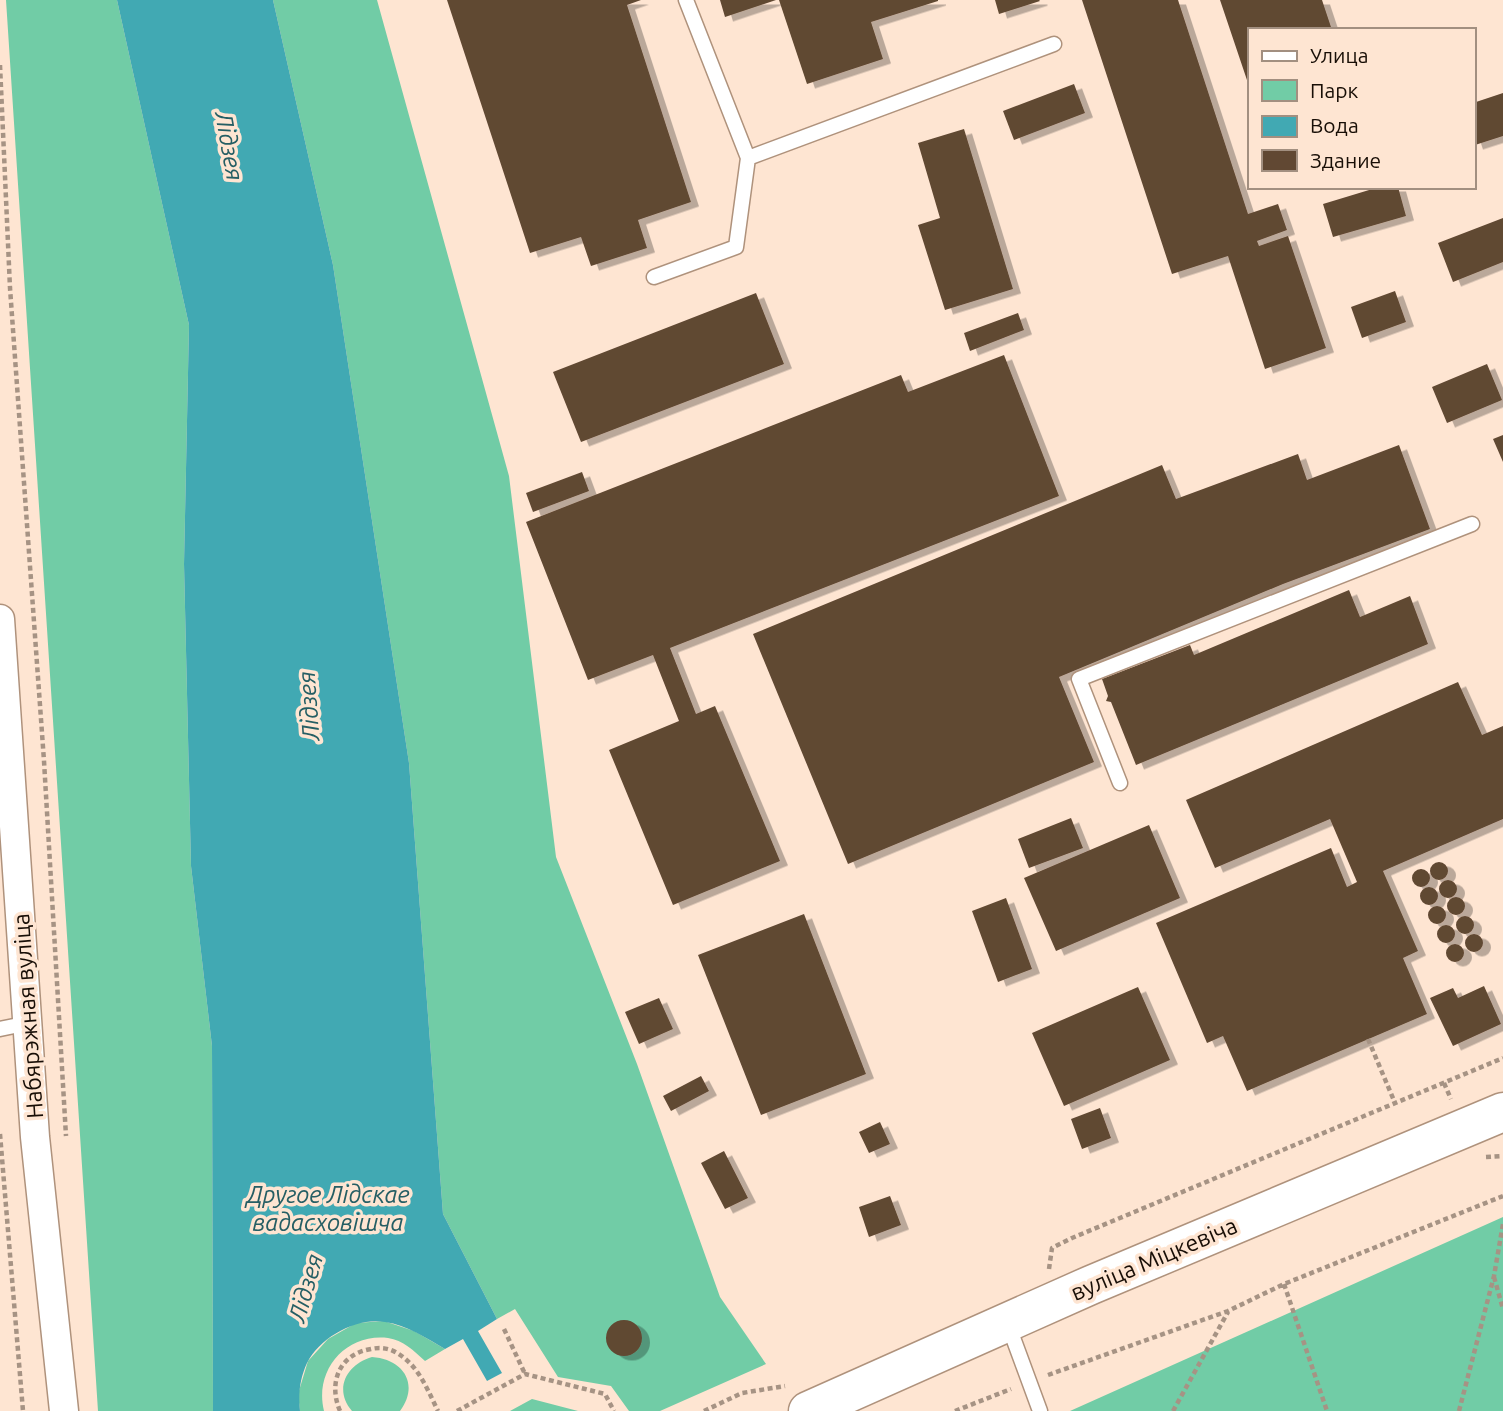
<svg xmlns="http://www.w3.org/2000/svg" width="1503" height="1411" font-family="Ubuntu,sans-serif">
	<defs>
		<filter id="shadow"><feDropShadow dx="8" dy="4.5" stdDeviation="0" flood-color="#0004"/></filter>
	</defs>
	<rect width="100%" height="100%" fill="#fee5d2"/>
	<path fill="#71cca6" d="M6,0h111l72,325 -5,239 7,302 21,180 1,365h-115z
		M273,0h104l132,476 47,381 81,207 83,233 46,67 -106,47h-31l-18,-25 -53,-9 -43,-68 -18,10 -54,-105 -34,-451 -76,-498z
		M1503,1217v194h-433z
		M384,1321l30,10 31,18 -20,12c-11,-10 -22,-21 -37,-23 -43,-5 -74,33 -64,73h-24l-2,-17 10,-33 20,-22 28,-16z
		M372,1357c31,2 48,27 28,54h-48c-19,-22 -5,-47 20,-54z
		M532,1399l46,12h-68z"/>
	<path fill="#41a9b3" d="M117,0h156l60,265 76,498 34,451 54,105 -19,12 24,42 -15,8 -24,-42 -18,10c-19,-11 -38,-24 -60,-27 -28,-5 -65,15 -78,41 -7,15 -9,31 -7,48h-87l-1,-365 -21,-180 -7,-302 5,-239z"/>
	<path fill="#614833" filter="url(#shadow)" d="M447,0h194l-14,5 64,197 -53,18 9,28 -56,18 -10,-29 -51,16z
		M720,0h56l-51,17z
		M779,0h159v1l-67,21 12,37 -76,25z
		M995,0h44l1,1 -41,13z
		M1082,0h96l70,214 30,-10 9,26 -30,11 2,5 29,-10 38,112 -61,21 -37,-113 -56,18z
		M1220,0h102l10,30h-83v56z
		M1074,84l11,29 -71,27 -11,-29z
		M1503,93v43l-28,9 -2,-6v-36z
		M964,129l49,160 -68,21 -27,-85 22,-7 -22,-75z
		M1379,187h19l8,29 -73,21 -10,-33z
		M1503,218v44l-50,20 -15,-39z
		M1395,291l11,31 -44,16 -11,-31z
		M756,293l28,71 -203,78 -28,-70z
		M1018,313l6,17 -54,21 -6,-18z
		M1004,355l55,141 -389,152 26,66 19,-8 65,155 -107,44 -64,-155 70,-29 -26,-66 -65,25 -62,-158 375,-147 7,17z
		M1487,364l15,36 -55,23 -15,-36z
		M1503,435v27l-10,-23z
		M1399,445l31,84 -147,55 -224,93 35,85 -246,102 -95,-230 409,-169 14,34 122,-45 9,26z
		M582,472l7,19 -56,21 -7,-19z
		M1349,590l11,27 50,-21 18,48 -292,121 -25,-63 -5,-1 2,-5 -6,-17 88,-34 4,10z
		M1458,682l24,53 21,-9v93l-120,52 35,80 -15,7 24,56 -180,77 -24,-55 -16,7 -51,-120 175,-75 16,39 10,-5 -27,-63 -115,49 -29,-68z
		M1071,818l12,30 -54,20 -11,-29z
		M1149,825l31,73 -124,53 -32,-73z
		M1430 871a9 9 0 1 1 18 0a9 9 0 1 1-18 0Z
		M1412 878a9 9 0 1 1 18 0a9 9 0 1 1-18 0Z
		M1439 889a9 9 0 1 1 18 0a9 9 0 1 1-18 0Z
		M1420 896a9 9 0 1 1 18 0a9 9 0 1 1-18 0Z
		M1447 906a9 9 0 1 1 18 0a9 9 0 1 1-18 0Z
		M1006,898l26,71 -34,13 -26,-71z
		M1428 915a9 9 0 1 1 18 0a9 9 0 1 1-18 0Z
		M804,914l62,160 -105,41 -63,-160z
		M1456 925a9 9 0 1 1 18 0a9 9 0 1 1-18 0Z
		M1437 934a9 9 0 1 1 18 0a9 9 0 1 1-18 0Z
		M1465 943a9 9 0 1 1 18 0a9 9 0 1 1-18 0Z
		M1446 953a9 9 0 1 1 18 0a9 9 0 1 1-18 0Z
		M1484,986l17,38 -48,22 -23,-48 23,-10 5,10z
		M1138,987l32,73 -106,46 -32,-73z
		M659,998l14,31 -34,15 -14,-32z
		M701,1076l8,15 -38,20 -8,-15z
		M1100,1108l11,30 -29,11 -11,-30z
		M880,1122l10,22 -21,9 -10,-21z
		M724,1151l24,47 -23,11 -24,-46z
		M890,1196l11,29 -32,12 -10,-30z
		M606 1338a18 18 0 1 1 36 0a18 18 0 1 1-36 0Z"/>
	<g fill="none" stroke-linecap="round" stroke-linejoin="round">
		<g stroke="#af927c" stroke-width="17">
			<path id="service" d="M686,0l62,158 306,-114
				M654,277l82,-30 12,-89
				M1120,783l-41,-104 393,-155
				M0,1029l29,-6
				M1008,1324l32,87"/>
		</g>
		<g stroke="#af927c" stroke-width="31">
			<path id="minor" d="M0,619l35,518 29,274"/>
		</g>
		<g stroke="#af927c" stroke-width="41">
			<path id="secondary" d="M808,1411l283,-126 412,-173"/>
		</g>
		<path stroke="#a69384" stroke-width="4.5" stroke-dasharray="5 3.5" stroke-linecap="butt" d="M0,65l10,223 34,473 22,375
			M1368,1039l27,64
			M1444,1083l7,16
			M0,1134l23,277
			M1486,1157l17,-1
			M1049,1269l3,-21 20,-10 431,-180
			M1494,1277l9,32
			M1284,1284l43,127
			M504,1329l21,45
			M1048,1375l180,-64 56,-27 219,-88
			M340,1411c-12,-28 -1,-57 31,-62 9,-2 18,-1 26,4 22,13 30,36 41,58
			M457,1411l68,-37 80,20 9,17
			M704,1411l38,-18 43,-7
			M955,1411l56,-22
			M1173,1411l55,-99
			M1459,1411l35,-135 9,-52"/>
		<use href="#service" stroke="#fff" stroke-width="14"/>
		<use href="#minor" stroke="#fff" stroke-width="28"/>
		<use href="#secondary" stroke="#fff" stroke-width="38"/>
	</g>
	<g text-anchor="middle" stroke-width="7" stroke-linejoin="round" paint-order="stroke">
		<g font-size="23" fill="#180e06" stroke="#fee5d2">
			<text transform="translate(28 1016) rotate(-94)" y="8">Набярэжная вуліца</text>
			<text transform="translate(1154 1259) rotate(-23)" y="8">вуліца Міцкевіча</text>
		</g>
		<g font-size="24" font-style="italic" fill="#255e64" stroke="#fee5d2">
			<text transform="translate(229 146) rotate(80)" y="8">Лідзея</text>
			<text transform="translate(309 706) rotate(-94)" y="8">Лідзея</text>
			<text x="328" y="1203">Другое Лідскае<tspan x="328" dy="28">вадасховішча</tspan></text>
			<text transform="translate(306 1288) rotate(-74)" y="8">Лідзея</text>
		</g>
	</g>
	<rect x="1248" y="28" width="228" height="161" fill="#fee5d2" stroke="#a28f80" stroke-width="2"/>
	<rect x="1262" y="51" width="35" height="10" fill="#ffffff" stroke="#a28f80" stroke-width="2"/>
	<text x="1310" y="63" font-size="21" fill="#180e06">Улица</text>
	<rect x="1262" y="80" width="35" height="21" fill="#71cca6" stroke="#a28f80" stroke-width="2"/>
	<text x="1310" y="98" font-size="21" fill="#180e06">Парк</text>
	<rect x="1262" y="116" width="35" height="21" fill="#41a9b3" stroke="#a28f80" stroke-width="2"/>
	<text x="1310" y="133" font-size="21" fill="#180e06">Вода</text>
	<rect x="1262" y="150" width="35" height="21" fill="#614833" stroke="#a28f80" stroke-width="2"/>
	<text x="1310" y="168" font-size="21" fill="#180e06">Здание</text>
</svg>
